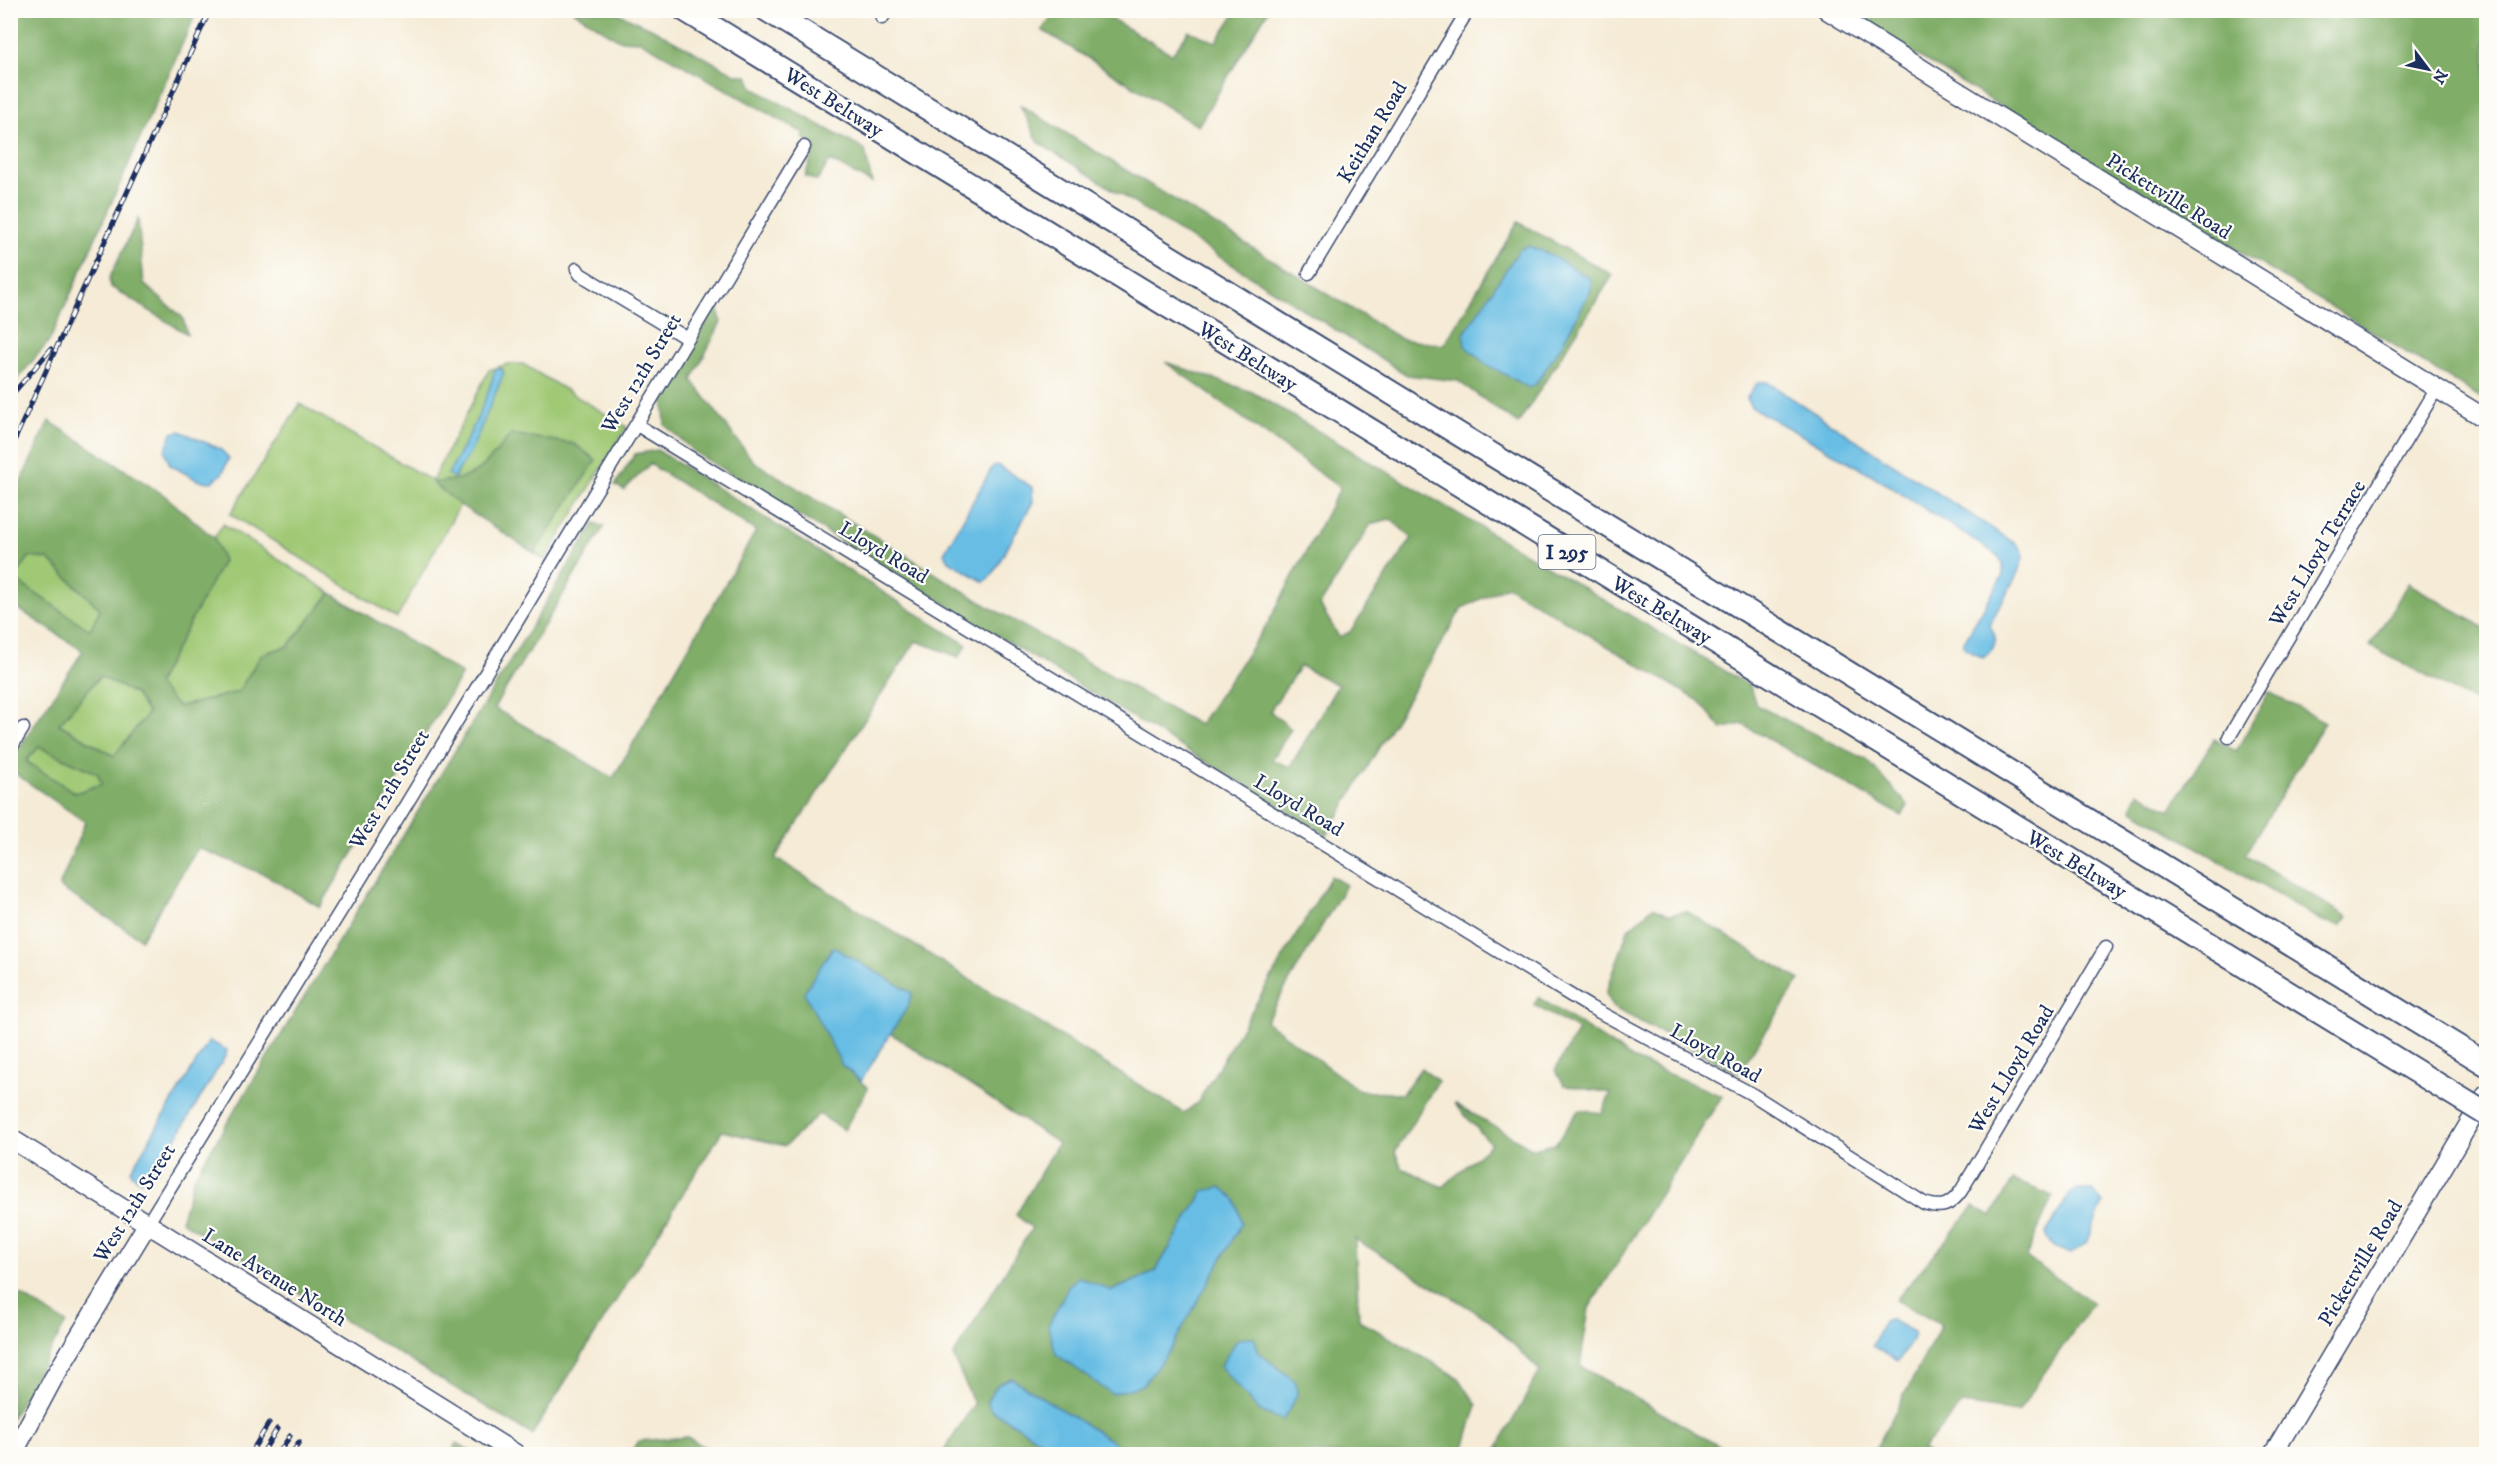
<svg xmlns="http://www.w3.org/2000/svg" width="2497" height="1465" font-family="'IM FELL DW Pica',serif">
	<rect width="100%" height="100%" fill="#fdfcf7"/>
	<filter id="ink" filterUnits="userSpaceOnUse"><feTurbulence type="fractalNoise" baseFrequency=".0167" numOctaves="2"/><feDisplacementMap in="SourceGraphic" scale="12" xChannelSelector="R" yChannelSelector="G"/><feConvolveMatrix kernelMatrix="1 2 1 2 8 2 1 2 1" color-interpolation-filters="sRGB"/></filter>
	<filter id="wash" filterUnits="userSpaceOnUse"><feTurbulence type="fractalNoise" baseFrequency=".008" numOctaves="4" result="noise"/><feDisplacementMap in="SourceGraphic" scale="24" xChannelSelector="R" yChannelSelector="G"/><feGaussianBlur stdDeviation="1.35" result="paint"/><feColorMatrix in="noise" values="0 0 0 0 0 0 0 0 0 0 0 0 0 0 0 0 0 1.4 0 .05"/><feComposite in="paint" operator="in"/></filter>
	<g filter="url(#wash)">
		<rect width="100%" height="100%" fill="#f5ebd6"/>
		<path fill="#a0c976" stroke="#5e7c6a" stroke-width="1.5" fill-rule="evenodd" d="M507,364h16l104,63 -82,133 -11,-7 62,-93 -22,-16 -63,-10c-27,33 -33,47 -78,48l27,23 -63,113 -167,-104 70,-110 132,77 57,-111zM503,369l-31,80 -24,25c19,-33 37,-67 47,-103z
			M223,524l108,69 -43,53 -26,8 -24,38 -60,15 -22,-22 67,-124 -9,-23z
			M29,557l19,2 52,50 -10,21 -76,-51z
			M100,676l35,18 13,20 -34,42 -55,-32z
			M39,747l58,26 5,11 -27,9 -50,-32z"/>
		<path fill="#80ad67" stroke="#4e6e62" stroke-width="1.5" fill-rule="evenodd" d="M11,10l186,1 -147,329 -39,47z
			M1056,10l42,1 74,43 17,-23 27,11 21,-31h31l-70,115 -156,-96z
			M573,11h40l38,17 84,46 13,2 5,12 112,62 7,33 -42,-22 -13,20 -12,-5 10,-29 -12,-9 2,-4 -165,-93 -21,-1z
			M1844,11h642v390z
			M1020,105l381,234 43,6 74,-123 95,53 -95,149 -60,-43 -51,-6 -368,-232z
			M138,219l6,65 39,34 4,16 -76,-47 -2,-8z
			M717,303l4,19 -29,58 61,81 233,144 213,120 69,-102 72,-135 -175,-126 87,30 498,294 6,19 111,55 41,45 -6,11 -160,-92 -20,5 -23,-28 -192,-115 -45,22 -135,227 -633,-383 -29,-27 -2,-30zM1390,519l22,19 -62,94 -11,5 -19,-32 51,-81zM1300,666l38,19 -48,82 -18,-7 19,-31 -21,-18z
			M49,421l115,74 50,43 9,23 -66,123 21,23 60,-15 24,-38 26,-8 43,-53 131,81 -142,233 -54,-32 -68,-27 -57,91 -82,-52 26,-65 -75,-52 1,-10 72,-109 -72,-47v-102zM29,557l19,2 52,50 -10,21 -76,-51zM100,676l35,18 13,19 -34,43 -55,-32zM39,747l58,26 5,11 -27,9 -49,-32z
			M511,434l63,10 22,16 -62,93 -74,-48 -28,-23c45,-1 52,-15 79,-48z
			M657,450l310,195 -8,12 -43,-16 -141,217 409,255 14,-11 133,-226 15,9 -80,136 94,70 42,3 19,-26 17,13 -43,71 7,16 41,19 48,-43 -37,-41 79,46 22,-5 24,-34 23,3 9,-20 -47,-8 -9,-15 23,-40 -44,-25 4,-8 97,63 87,36 -133,212 -9,58 153,88h-239l46,-83 -52,-52 -133,-80 4,81 100,58 18,27 -15,49h-341l-110,-76 -13,6 -11,17 3,8 72,45h-120l32,-50 -21,-48 79,-128 -16,-13 42,-72 -168,-110 18,-27 -66,59 26,23 -24,42 -25,-16 -34,32 -63,-15 -190,304 -351,-214 13,-44 400,-653 10,3 -110,181 119,70 143,-247 -106,-67 -26,26 -9,-5 20,-31zM1204,1191l-92,203 -1,-103 44,-19z
			M2408,583l78,46v74l-2,4 -114,-61z
			M2269,692l56,30 -80,133 103,62 -7,9 -21,-6 -189,-111 7,-17 32,18 44,-71 22,12z
			M1653,907l17,8 16,-4 114,69 -62,93 -124,-65 -8,-14 22,-64z
			M2013,1180l40,16 -27,61 67,46 -76,109 -55,-8 -40,45 8,5h-57l68,-129 -45,-25 78,-94 17,10z
			M11,1289l55,34 -55,96z
			M687,1437l30,17h-87l9,-13z
			M457,1443l18,11h-25z"/>
		<path fill="#68bde4" stroke="#4276a1" stroke-width="1.5" d="M1528,246l23,9 40,24v11l-30,56 -26,39 -6,3 -43,-24 -21,-18 -1,-12 55,-84z
			M500,368l4,5 -32,76 -18,29 -6,-4c19,-33 37,-67 47,-104z
			M1758,382h9l252,164 5,10 -8,21 -27,48c11,14 7,23 -6,33l-18,-10 -2,-5 40,-68v-12l-6,-8 -128,-82 -118,-66 -5,-8z
			M180,431l40,18 9,9 -7,16 -10,8 -13,-1 -29,-16 -5,-14 7,-18z
			M997,465l35,22 1,15 -41,73 -8,7 -35,-21 -5,-8 49,-87z
			M833,947l79,46 -4,13 -47,75 -19,-16 -38,-73z
			M209,1041l18,9 -1,5 -64,107 -9,12 -11,7 -10,-6 -1,-5z
			M1221,1187l14,12 7,24 -71,125 -28,37 -31,9 -56,-40 -8,-28 21,-40 9,-9 34,14 43,-19 49,-81z
			M2077,1189l16,2 10,12 -17,40 -15,11 -18,-7 -7,-10v-4l23,-38z
			M1889,1319l25,13v5l-16,24 -26,-15 12,-25z
			M1254,1338l5,15 37,29 1,13 -14,25 -24,-9 -39,-45 18,-27z
			M1011,1378l104,65 6,11h-59l-72,-45 -3,-8 11,-17z"/>
	</g>
	<g filter="url(#ink)">
		<g fill="none" stroke-linecap="round" stroke-linejoin="round">
			<g stroke="#3c4b70" stroke-width="15">
				<path id="street" d="M882,18l5,-8
					M577,269l3,5 108,65
					M1309,273l159,-263
					M637,425l951,581 162,87 174,110c18,6 26,3 37,-12l145,-244
					M2229,737l208,-349
					M10,749l13,-21
					M148,1223l250,-405 406,-671"/>
			</g>
			<g stroke="#3c4b70" stroke-width="21">
				<path id="secondary" d="M1827,10l659,409
					M10,1138l506,316
					M13,1454l40,-75 95,-156
					M2273,1454l213,-359"/>
			</g>
			<g stroke="#3c4b70" stroke-width="26">
				<path id="highway" d="M685,10l1765,1082
					M767,10l1719,1054"/>
			</g>
			<use href="#street" stroke="#fff" stroke-width="12"/>
			<use href="#secondary" stroke="#fff" stroke-width="18"/>
			<use href="#highway" stroke="#fff" stroke-width="22"/>
			<g stroke="#1b2f5e" stroke-width="5">
				<path id="rail" d="M10,397l41,-48
					M10,450l200,-440
					M250,1454l19,-31
					M262,1454l15,-25
					M278,1454l12,-18
					M292,1454l7,-12"/>
			</g>
			<use href="#rail" stroke="#fdfcf7" stroke-width="3" stroke-dasharray="9" stroke-linecap="butt"/>
			<g stroke="#3c4b70" stroke-width="26" stroke-linecap="butt">
				<path id="highway-bridge" d="M2450,1092l36,22"/>
			</g>
			<use href="#highway-bridge" stroke="#fff" stroke-width="22"/>
		</g>
	</g>
	<g text-anchor="middle" stroke-width="4.5" stroke-linejoin="round" paint-order="stroke">
		<rect fill="#fdfcf7" stroke="#5f6c8c" stroke-width="1.5" x="1538.5" y="535" width="57" height="34" rx="4.5"/>
		<g font-size="20" font-weight="bold" fill="#1b2f5e">
			<text x="1567" y="559">I 295</text>
		</g>
		<g font-size="21" fill="#1b2f5e" stroke="#fdfcf7">
			<text transform="translate(834 102) rotate(32)" y="7">West Beltway</text>
			<text transform="translate(1372 132) rotate(-59)" y="7">Keithan Road</text>
			<text transform="translate(2169 196) rotate(32)" y="7">Pickettville Road</text>
			<text transform="translate(1248 356) rotate(32)" y="7">West Beltway</text>
			<text transform="translate(641 373) rotate(-59)" y="7">West 12th Street</text>
			<text transform="translate(884 552) rotate(31)" y="7">Lloyd Road</text>
			<text transform="translate(2317 553) rotate(-59)" y="7">West Lloyd Terrace</text>
			<text transform="translate(1662 610) rotate(31)" y="7">West Beltway</text>
			<text transform="translate(389 789) rotate(-59)" y="7">West 12th Street</text>
			<text transform="translate(1299 805) rotate(31)" y="7">Lloyd Road</text>
			<text transform="translate(2077 864) rotate(31)" y="7">West Beltway</text>
			<text transform="translate(1716 1053) rotate(29)" y="7">Lloyd Road</text>
			<text transform="translate(2011 1069) rotate(-59)" y="7">West Lloyd Road</text>
			<text transform="translate(134 1203) rotate(-58)" y="7">West 12th Street</text>
			<text transform="translate(2360 1263) rotate(-59)" y="7">Pickettville Road</text>
			<text transform="translate(275 1277) rotate(32)" y="7">Lane Avenue North</text>
		</g>
	</g>
	<rect width="2497" height="1465" fill="none" stroke="#fdfcf7" stroke-width="36"/>
	<g transform="translate(2428 69) rotate(122)" stroke="#fdfcf7" stroke-width="4.5" paint-order="stroke">
	<path d="M0-4.5L10 22L0 15L-10 22Z" fill="#1b2f5e"/>
	<text y="-9" font-size="16" font-weight="bold" text-anchor="middle" fill="#1b2f5e">N</text>
	</g>
</svg>
